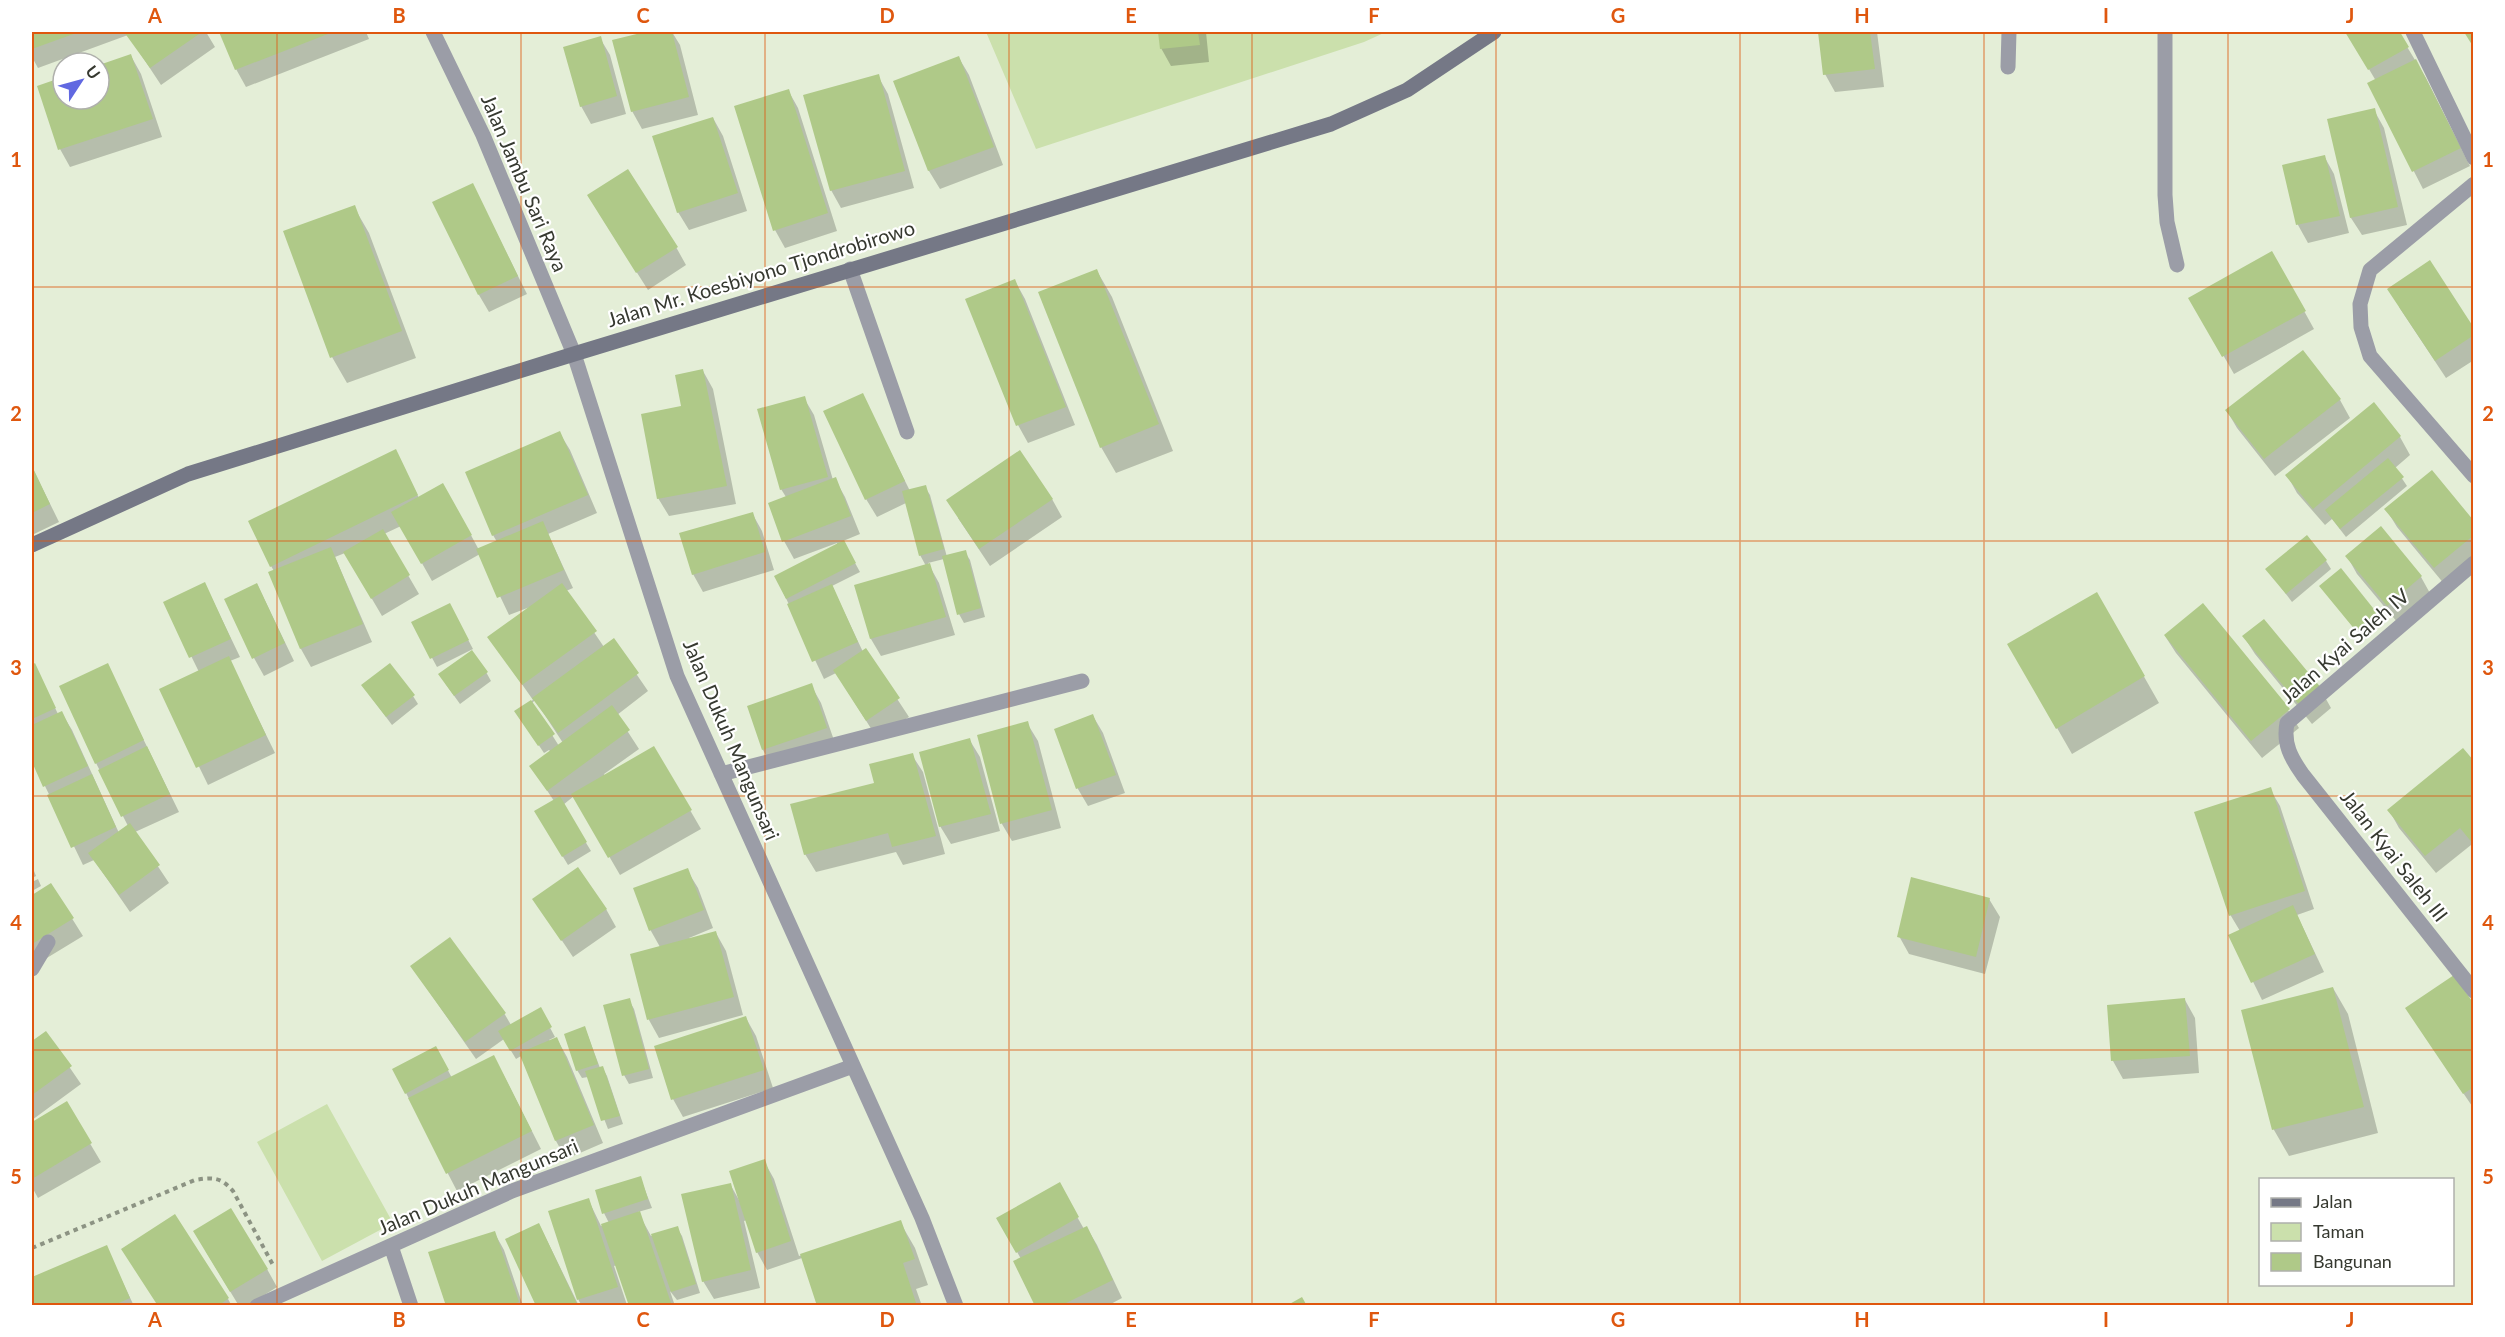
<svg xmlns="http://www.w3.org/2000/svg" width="2505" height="1337" font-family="Lato,sans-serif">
	<rect width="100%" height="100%" fill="#e4eed7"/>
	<path fill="#cbe0ac" d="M986,32h400l-22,10 -328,107z
		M327,1104l66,119 -71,38 -65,-119z"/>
	<path fill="#0003" fill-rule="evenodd" d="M32,32h174l9,15 -54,38 -33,-50 -90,33 -6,-11z
		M221,32h145l3,7 -123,48 -10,-18z
		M651,32h21l8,13 18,70 -56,14 -10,-18 -18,-70z
		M1159,32h47l3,30 -38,4 -10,-18z
		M1820,32h57l7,55 -49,5 -10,-18z
		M2347,32h51l28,46 44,88 -47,23 -54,-105 7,-3z
		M600,38l10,17 16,59 -35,10 -10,-18z
		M131,56l10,18 21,63 -92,30 -10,-18 3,-70v20h36v-32z
		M959,58l10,17 34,90 -63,24 -11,-18 -34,-89z
		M878,76l10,18 26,94 -73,20 -10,-18z
		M788,90l10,18 39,123 -52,17 -10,-18z
		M2374,110l10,18 23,97 -45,10 -11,-17z
		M713,118l10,18 24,75 -58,19 -11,-18z
		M2324,156l10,18 15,59 -41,10 -10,-18 -14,-59z
		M472,184l55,110 -38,18 -10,-17z
		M354,207l15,26 47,125 -69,25 -15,-26z
		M599,213l77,34 10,18 -38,25z
		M2272,253l42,76 -80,45 -43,-75z
		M1097,271l15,26 61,154 -57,22 -15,-26z
		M1015,281l10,18 50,126 -47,18 -10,-18 -51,-126z
		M2399,307l75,23v30l-28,18z
		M2303,352l37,48 10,18 -75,58 -38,-48 -10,-17z
		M703,371l10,18 23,115 -67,12 -11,-18 25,-91z
		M862,395l48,96 15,-4 5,8 17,62 18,-5 5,8 15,57 -21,6 -5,-9 -15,-55 -16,4 11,20 16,52 -74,21 -10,-17 -15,-53 70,-20 -6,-11 -14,-52 -29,14 -11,-18z
		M804,398l10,17 19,65 2,-1 10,18 15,37 -17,7 17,31 -28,14 31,66 2,-2 44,67 -32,21 -41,-65 -12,6 -48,-102 61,-32v-2l-43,16 -10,-18 -14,-37 16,-7 -5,-8z
		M2374,405l26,32 10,18 -15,13 12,18 -61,51 -14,-18 -7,6 -28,-32 -10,-18z
		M559,432l11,18 27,63 -49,21 25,54 -7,3 38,56 9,-7 35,51 -31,24 22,34 -35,25 1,2 49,-28 47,81 -81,46 -46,-79 -11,9 28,46 -23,14 -32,-53 18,-11 -23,-35 20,-14 -2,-2 -5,3 -28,-42 17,-11 -44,-63 41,-30 -21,8 -29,-61 -48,27 -31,-55 -17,8 35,60 -37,22 -37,-63 -10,4 37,85 -61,25 -10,-18 -31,-76 4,-2 -3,-5 124,-115 24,47 34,4 26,48 18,-8 -4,-7zM535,700l28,43 -4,3 -27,-43z
		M32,467l27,55 -27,13z
		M1052,499l10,18 -72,49 -32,-48z
		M2386,509l88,15v37l-29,24 -48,-58z
		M752,513l10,18 12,39 -71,22 -10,-18z
		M2381,528l40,49 10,18 -33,28 -41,-49 -10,-18z
		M2326,561l5,8 -39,33 -25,-33z
		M205,584l35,73 -10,4 45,92 -67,32 -47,-96 38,-17 -34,-69z
		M257,584l37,77 -30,15 -10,-18z
		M2321,586l55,28 5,8 -19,16z
		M2097,594l62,109 -87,51 -63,-110z
		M454,613l19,36 -36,18 -24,-44z
		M2165,636l123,74 11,18 -37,30 -86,-105z
		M2244,637l77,53 10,18 -19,16 -57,-70z
		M34,665l24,49 3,-2 11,18 47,103 9,-7 -32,-63 11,-98 72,147 -44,20 34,51 -39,29 -36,-52 -11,5 -51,-106v-92z
		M486,672l5,9 -31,23 -15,-21z
		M811,685l10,18 15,43 -63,22 -10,-18 -14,-44z
		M368,693l45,3 5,8 -26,21z
		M1093,716l10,17 22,60 -37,13 -10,-17 -22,-59z
		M1027,723l11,18 23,87 -49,13 -10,-17 -23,-88z
		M969,739l11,18 20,74 -49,13 -11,-18z
		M912,755l11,17 22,82 -42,11 -7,-13 -80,20 -11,-18 71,-70z
		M2474,763v85l-3,-3 -35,28 -37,-45 -10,-18z
		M2270,789l10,17 34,103 -17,6 27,57 -62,28 -32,-65 10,-4 -9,-15 -36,-103z
		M32,866l4,10 -4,2z
		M687,870l11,18 15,40 -24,10 1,2 26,-7 10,18 17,64 -84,23 -10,-18 -17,-65 28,-8 -9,-16 -16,-42z
		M38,879l3,7 -9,5v-9z
		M51,885l32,51 -51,31v-70z
		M534,899l72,10 10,18 -43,30z
		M1989,899l11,18 -15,57 -76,-20 -10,-18z
		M412,967l92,46 7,12 29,-16 15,28 -6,3 1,2 7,-3 10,18 36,86 -37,16 -10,-18 -35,-85 -5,3 -12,-20 -28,20z
		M2333,988l15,26 30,119 -89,23 -15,-26 -31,-119z
		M629,1000l5,9 19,69 -24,6 -5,-9z
		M2185,1000l10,18 4,55 -76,6 -10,-18 -4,-55z
		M2474,1007v102l-56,-83z
		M746,1018l10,18 17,52 -90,29 -10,-18z
		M585,1028l15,40 2,-1 5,9 16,48 -15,5 -20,-52 -6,1 -5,-8z
		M46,1033l35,51 -49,36v-77z
		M436,1048l16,30 51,-4 38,75 -84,42 -51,-98z
		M66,1103l35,59 -63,36 -6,-11v-64z
		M764,1161l10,18 25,77 101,-34 15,26 13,37 -12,4 6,17h-103l-17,-48 -35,12 -10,-18 -10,-32 -3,1 16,67 -46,11 -11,-18 27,-97 9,16z
		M640,1177l12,31 -14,4 13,24 26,-8 5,8 18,57 -23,7 -7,-9 5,15h-44l-14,-41 -3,1 13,39 -45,1 -3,-5 -2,1 2,4h-41l1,-82 38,78 2,-1 -29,-89 38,-13 13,27 8,-3 -5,-10z
		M1059,1185l25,44 3,-1 10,17 25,53 -15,8h-70l-16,-47 -22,-40z
		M174,1216l54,83 4,7h-74z
		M494,1232l10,18 19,56h-76z
		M106,1247l28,59h-102v-28z
		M205,1250l62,19 10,18 -30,19h-8z"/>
	<path fill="#afc988" d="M32,32h47l-47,17z
		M124,32h78l-52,36z
		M219,32h114l-98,38z
		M645,32h27l17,65 -58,15 -19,-72z
		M1158,32h40l2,13 -40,4z
		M1818,32h52l5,37 -52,6z
		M2345,32h55l9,15 -41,23z
		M2464,32h10v16z
		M601,36l16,60 -37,11 -17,-60z
		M131,54l22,65 -95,31 -21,-64 26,-9v22h36v-34z
		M959,56l35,91 -66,24 -35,-90z
		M2416,59l45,89 -49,24 -45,-89z
		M879,74l26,97 -75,20 -27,-96z
		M789,89l39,124 -55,18 -39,-125z
		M2375,108l23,99 -48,11 -23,-99z
		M713,117l25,76 -61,20 -25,-77z
		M2325,155l15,61 -44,9 -14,-60z
		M628,169l50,78 -42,26 -49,-78z
		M473,183l45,93 -40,19 -46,-93z
		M355,205l47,126 -72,27 -47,-127z
		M2272,251l34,60 -84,46 -34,-59z
		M2430,260l44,68v7l-39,26 -48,-72z
		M1097,269l62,155 -59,24 -62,-156z
		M1015,279l51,128 -50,19 -51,-127z
		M2303,350l38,49 -77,60 -39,-49z
		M703,369l24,117 -70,13 -16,-85 40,-8 -6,-31z
		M863,393l42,88 -40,19 -42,-89z
		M805,396l23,81 -48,13 -23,-81z
		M2374,402l27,34 -88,73 -28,-34z
		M560,431l28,64 -96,41 -27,-64z
		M396,449l22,46 -148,72 -22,-46z
		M1020,450l33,49 -74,50 -33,-49z
		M2388,458l16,19 -64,52 -15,-19z
		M32,466l18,38 -18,9z
		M2432,470l42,51v14l-40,33 -50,-59z
		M836,477l15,39 -69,26 -14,-39z
		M443,483l29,52 -51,29 -30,-52z
		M926,485l18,64 -25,7 -17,-65z
		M753,512l12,40 -73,23 -13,-42z
		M543,521l21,49 -67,28 -21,-49z
		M2381,526l41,50 -35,30 -42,-50z
		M383,529l27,46 -39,24 -28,-47z
		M2307,535l20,25 -41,34 -21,-25z
		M844,540l12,23 -70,36 -12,-23z
		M331,547l32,77 -63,25 -32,-77z
		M966,550l15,58 -24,7 -15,-59z
		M930,563l16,54 -76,22 -16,-54z
		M2341,568l36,45 -21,18 -37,-45z
		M205,582l26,57 -42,19 -26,-56z
		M257,583l28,60 -33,16 -28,-60z
		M562,583l35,48 -75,54 -35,-48z
		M832,584l26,58 -46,20 -25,-58z
		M2097,592l48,84 -89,53 -49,-85z
		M450,603l19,37 -39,19 -19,-37z
		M2203,603l87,106 -39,32 -87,-106z
		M2264,619l58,70 -21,18 -59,-71z
		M614,638l25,35 -81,60 -26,-35z
		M866,648l34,50 -34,23 -33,-51z
		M472,650l16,22 -34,24 -16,-22z
		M229,656l37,79 -70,33 -37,-79z
		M35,663l21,45 -24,11v-54z
		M108,663l36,77 -49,24 -36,-78z
		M390,663l25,32 -29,22 -25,-32z
		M812,683l15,45 -65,22 -15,-44z
		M531,700l24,34 -17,12 -24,-35z
		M612,705l18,25 -83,61 -18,-25z
		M62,711l26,55 -45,21 -11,-25v-37z
		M1093,714l23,61 -40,14 -22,-60z
		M1028,721l24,89 -52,14 -23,-89z
		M970,738l21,76 -52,13 -20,-75z
		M147,746l23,48 -49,23 -23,-47z
		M654,746l38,64 -84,48 -37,-64z
		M2463,748l11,13v84l-14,-17 -35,28 -38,-46z
		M913,753l23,83 -44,11 -4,-14 -84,22 -14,-51 84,-21 -5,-19z
		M92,774l24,53 -45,21 -24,-53z
		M2271,787l34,104 -76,25 -35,-104z
		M560,796l27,46 -25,15 -28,-46z
		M130,823l30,42 -41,30 -31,-42z
		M578,867l29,42 -46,32 -29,-42z
		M688,868l16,42 -55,21 -16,-43z
		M1911,877l79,21 -14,59 -79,-20z
		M51,883l23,35 -42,26v-49z
		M2293,905l22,49 -64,29 -23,-48z
		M716,931l18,66 -87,23 -17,-66z
		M450,937l56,76 -41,29 -55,-76z
		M2454,975l20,29v83l-11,7 -58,-86z
		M2333,987l31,120 -92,23 -31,-120z
		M630,998l19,71 -27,7 -19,-71z
		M2185,998l5,58 -79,5 -4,-56z
		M541,1007l11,20 -42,24 -12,-20z
		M746,1016l18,54 -93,30 -17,-54z
		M585,1026l13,38 -22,7 -12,-37z
		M46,1031l26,35 -40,29v-54z
		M557,1037l37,88 -39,16 -36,-88z
		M436,1046l13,24 -44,24 -13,-25z
		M494,1055l38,76 -86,43 -38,-76z
		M603,1066l17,50 -19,5 -16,-50z
		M67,1101l25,42 -60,36v-57z
		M765,1159l26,82 -35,12 -27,-82z
		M641,1176l7,23 -46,15 -7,-24z
		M1060,1182l19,35 -63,36 -20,-35z
		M731,1183l20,87 -49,12 -21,-88z
		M589,1198l29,89 -41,13 -29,-89z
		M231,1208l37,61 -38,23 -37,-61z
		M640,1211l32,95h-43l-28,-82z
		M175,1214l54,84 -11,8h-60l-37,-57z
		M901,1220l14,39 -12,4 14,43h-100l-17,-52z
		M539,1223l39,83h-42l-31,-67z
		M678,1226l18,58 -25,8 -20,-58z
		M1087,1226l26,54 -53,26h-25l-22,-45z
		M495,1231l24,71 -11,4h-62l-18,-54z
		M107,1245l23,53 -18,8h-80v-29z
		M1302,1297l5,9h-21z"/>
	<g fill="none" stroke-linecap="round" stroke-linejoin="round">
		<path stroke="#8c9383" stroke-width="4" stroke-dasharray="4.5 4.5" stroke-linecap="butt" d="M32,1248l163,-68c18,-3 26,-3 38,11l40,74"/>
		<path stroke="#9b9da7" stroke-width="15" d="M433,32l50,103 91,219 103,322 245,542 34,88
			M2165,32v163l2,27 10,43
			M2413,32l61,126
			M2008,67l1,-35
			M2474,184l-104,86 -10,34 1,23 9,29 104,120
			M850,269l57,163
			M2474,563l-187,160c-4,21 4,35 16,52l171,216
			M721,774l361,-93
			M32,969l16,-27
			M391,1246l20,60
			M257,1306l255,-115 341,-125"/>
		<path stroke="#757886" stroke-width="15" d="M32,545l156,-71 386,-120 757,-230 76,-34 87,-58"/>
	</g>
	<path fill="none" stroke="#df570e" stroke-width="1.5" stroke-opacity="0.55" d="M277,32v1274M521,32v1274M765,32v1274M1009,32v1274M1252,32v1274M1496,32v1274M1740,32v1274M1984,32v1274M2228,32v1274M32,287h2442M32,541h2442M32,796h2442M32,1050h2442"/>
	<g text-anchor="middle" stroke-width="4.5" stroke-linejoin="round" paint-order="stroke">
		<g font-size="20" fill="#363930" stroke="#fff">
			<text transform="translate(524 183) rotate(67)" y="7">Jalan Jambu Sari Raya</text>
			<text transform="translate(761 274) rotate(-17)" y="7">Jalan Mr. Koesbiyono Tjondrobirowo</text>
			<text transform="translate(2345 646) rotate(-41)" y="7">Jalan Kyai Saleh IV</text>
			<text transform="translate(731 740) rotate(67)" y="7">Jalan Dukuh Mangunsari</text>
			<text transform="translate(2394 856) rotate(52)" y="7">Jalan Kyai Saleh III</text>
			<text transform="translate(478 1187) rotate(-23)" y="7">Jalan Dukuh Mangunsari</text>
		</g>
	</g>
	<rect width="2505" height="1337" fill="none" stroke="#ffffff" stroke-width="66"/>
	<rect x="2259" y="1178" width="195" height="108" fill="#ffffff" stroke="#afb0ac" stroke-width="1.5"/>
	<rect x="2271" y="1198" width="30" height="9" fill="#757886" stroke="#afb0ac" stroke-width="1.5"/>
	<text x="2313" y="1208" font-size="18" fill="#363930">Jalan</text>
	<rect x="2271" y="1223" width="30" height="18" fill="#cbe0ac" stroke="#afb0ac" stroke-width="1.5"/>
	<text x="2313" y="1238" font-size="18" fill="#363930">Taman</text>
	<rect x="2271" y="1253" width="30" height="18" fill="#afc988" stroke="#afb0ac" stroke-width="1.5"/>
	<text x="2313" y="1268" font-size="18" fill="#363930">Bangunan</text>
	<g transform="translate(81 81) rotate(54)"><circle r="28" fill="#ffffff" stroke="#afb0ac" stroke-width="1.5"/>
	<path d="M0-4.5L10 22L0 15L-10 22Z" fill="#6168e1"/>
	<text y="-9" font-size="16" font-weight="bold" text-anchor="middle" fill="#363930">U</text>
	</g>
	<rect x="33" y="33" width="2439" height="1271" fill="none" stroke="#df570e" stroke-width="2"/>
	<g font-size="20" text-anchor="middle" font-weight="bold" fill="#df570e">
		<text x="155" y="23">A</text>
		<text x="399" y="23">B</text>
		<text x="643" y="23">C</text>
		<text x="887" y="23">D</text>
		<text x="1131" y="23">E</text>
		<text x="1374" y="23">F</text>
		<text x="1618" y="23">G</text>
		<text x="1862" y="23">H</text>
		<text x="2106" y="23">I</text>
		<text x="2350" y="23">J</text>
		<text x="16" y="167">1</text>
		<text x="2488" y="167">1</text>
		<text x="16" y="421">2</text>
		<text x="2488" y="421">2</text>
		<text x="16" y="675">3</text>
		<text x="2488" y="675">3</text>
		<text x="16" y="930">4</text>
		<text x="2488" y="930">4</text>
		<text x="16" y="1184">5</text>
		<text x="2488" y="1184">5</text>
		<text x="155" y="1327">A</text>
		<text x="399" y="1327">B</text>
		<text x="643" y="1327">C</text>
		<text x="887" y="1327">D</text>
		<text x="1131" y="1327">E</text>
		<text x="1374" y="1327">F</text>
		<text x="1618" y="1327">G</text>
		<text x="1862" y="1327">H</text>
		<text x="2106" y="1327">I</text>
		<text x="2350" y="1327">J</text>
	</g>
</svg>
